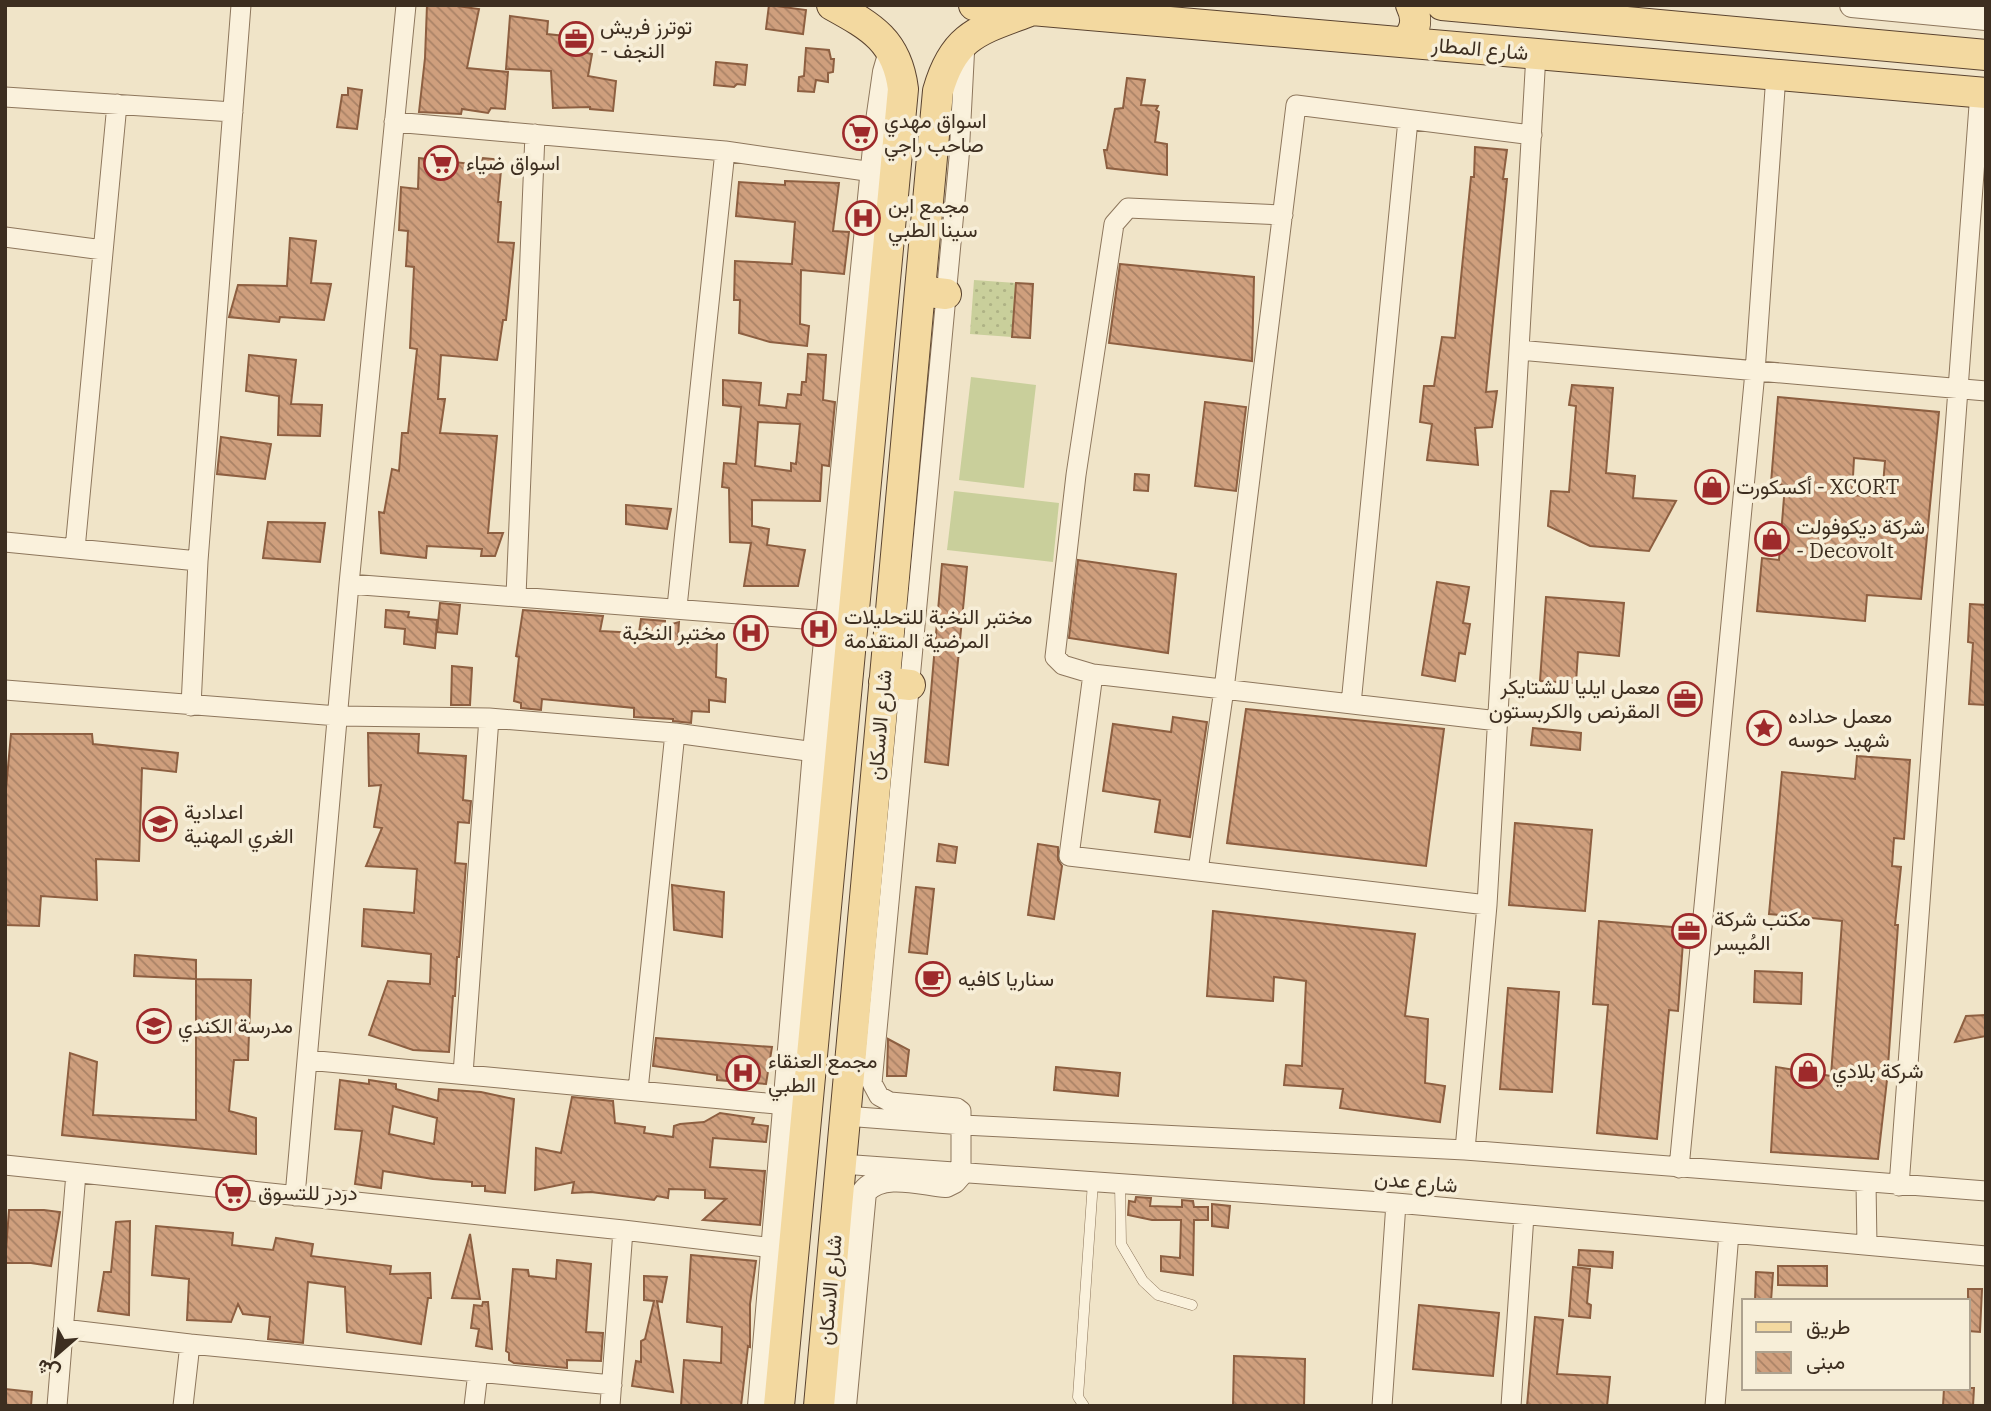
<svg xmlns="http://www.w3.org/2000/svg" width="1991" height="1411" font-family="'IBM Plex Serif',Vazirmatn,serif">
	<defs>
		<pattern id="green-dots" width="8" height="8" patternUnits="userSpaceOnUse" patternTransform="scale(1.75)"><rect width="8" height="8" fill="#c9cf9b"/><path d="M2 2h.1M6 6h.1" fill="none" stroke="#aeb285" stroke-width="1.8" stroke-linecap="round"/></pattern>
		<pattern id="building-back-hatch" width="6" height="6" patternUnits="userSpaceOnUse" patternTransform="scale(1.75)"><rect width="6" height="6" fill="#cf9f7d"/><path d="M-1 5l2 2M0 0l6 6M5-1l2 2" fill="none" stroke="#a98266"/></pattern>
	</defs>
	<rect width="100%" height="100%" fill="#f0e4c8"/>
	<path fill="url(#green-dots)" d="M974,280l42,3 -4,54 -42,-3z"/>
	<path fill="#c9cf9b" d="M971,377l65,8 -12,103 -65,-8z
		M954,491l105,12 -6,59 -106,-12z"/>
	<path fill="url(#building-back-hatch)" stroke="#8d5f41" stroke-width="2" fill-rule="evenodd" d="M427,5h23l29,4 -12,59 41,4 -3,37 -14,-1 -3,5 -26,-4 -1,5 -42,-2 6,-54z
		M769,5l37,5 -3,24 -37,-5z
		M510,16l38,5 -1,13 37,4 -1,14 9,2 -4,22 28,5 -3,30 -23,-2v-2l-37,1 -2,-37 -45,-2z
		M806,48l23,2 2,9h3l-1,13 -5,1v9l-12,-2 -2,12 -16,-1 1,-14 5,-1z
		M716,62l31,3 -2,20 -8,-1 -3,3 -20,-2z
		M1127,78l18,2 -4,25 17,1 -2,4 3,2 -4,30 12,2v31l-60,-7 -3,-18h3l8,-41 8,-1z
		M348,88l14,2 -5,39 -20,-2 5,-32h6z
		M1475,147l32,3 -4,29h4l-21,213 11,-1 -5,36 -17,1 3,37 -51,-5 5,-36 -12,-2 4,-36h10l8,-49 13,1 16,-161h3z
		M419,158l61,7 3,-7 19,2 -4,42h3l-3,40 16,1 -8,77h-3l-6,40 -56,-5 -3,44h7l-5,34 57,3 -9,97h15l-8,23h-14l1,-7 -55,-3 -1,12 -45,-5 -2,-41 5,1 8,-44 7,2 3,-38h6l9,-84 -7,-1 4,-81 -8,-1 2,-35 -9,-1 2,-43 17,2z
		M785,181l54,2 -6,48 16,1 -5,42 -43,-4 -1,54 9,2 -2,20 -37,-4 -31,-9 1,-33h-6l1,-39 57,3 3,-42 -59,-6 3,-34 46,3z
		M290,238l26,3 -5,42 20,1 -7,36 -44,-3 -1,5 -50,-5 9,-32 49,1z
		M1120,264l134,13 -2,84 -143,-18z
		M1016,283l17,1 -3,54 -18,-1z
		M808,354l18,1 -3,45 12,2 -6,64 -7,-1 -2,36 -68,-1v26l17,3 -2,16 38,5 -7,36h-54l7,-43 -21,-1 -1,-54 -7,-1 2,-24 12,1 5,-57 -18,-2v-25l38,3 -2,22 27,3 2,-14 13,1 1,-13h4zM758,422l42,2 -4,40 -5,-1v8l-36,-5z
		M249,355l47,5 -5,44 31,1 -2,31 -42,-1 1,-39 -33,-5z
		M1572,385l41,3 -7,85 29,3 -2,22 43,3 -27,50 -59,-5 -42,-20 3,-35 18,1 7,-86 -7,-1z
		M1778,397l161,15 -18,187 -54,-4 -2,26 -108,-10 5,-53 17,2 6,-75 -14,-2zM1854,458l31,3 -3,36 -30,-2z
		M1205,402l41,5 -10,84 -41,-5z
		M221,437l50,7 -6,35 -48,-5z
		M1135,474l14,1 -1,16 -14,-1z
		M626,505l45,4 -4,20 -41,-5z
		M268,522l57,1 -5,39 -57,-4z
		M1078,560l98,14 -8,79 -99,-15z
		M942,564l25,3 -19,198 -23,-3z
		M1437,582l32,5 -6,36 7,1 -5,30 -6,-1 -4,28 -33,-6z
		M1546,597l78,6 -5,53 -41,-4 -2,31 -36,-2z
		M440,603l20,2 -3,29 -20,-2z
		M1970,604l16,1v100l-17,-1 4,-61 -5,-1z
		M386,610l23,2 -1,5 29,3 -2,28 -31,-4 1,-15 -20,-2z
		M523,610l80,6 -3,15 39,2 2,-14 24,2v5l14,-4 -1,14 39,3 -1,38 10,2 -1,23 -16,-2v12l-17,-1 -1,12 -18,-2v-2l-39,-2v-9l-92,-9 -1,11 -20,-2v-5l-7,-2 5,-44 -3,-1z
		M452,666l20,2 -2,37h-19z
		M1246,709l198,20 -18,137 -199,-23z
		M1173,717l34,5 -17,115 -35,-5 5,-32 -57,-9 10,-67 58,8z
		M1533,728l48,5 -1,17 -49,-5z
		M368,733l51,1 -1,19 48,3 -3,44 8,1 -2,22 -11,-1 -3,41 11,1 -7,93h-2l-2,39h-2l-4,56 -36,-2 -44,-15 19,-54 42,3 1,-30 -69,-8 2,-37 50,4 3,-44 -51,-3 16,-38 -8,-1 7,-42 -12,1z
		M11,734h81l1,10 85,9 -2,19 -34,-4 -3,93 -43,-2 1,41 -56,-4 -2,30 -34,-1v-125z
		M1857,756l53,4 -6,79 -10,-1 -2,28 9,1 -6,58h3l-11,155 -9,79 -107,-7 5,-85 55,9 11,-155 -73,-7 13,-142 73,7z
		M1515,823l77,7 -7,81 -76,-6z
		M939,844l18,3 -2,16 -18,-2z
		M1038,844l20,3v13l4,6 -8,53 -26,-4z
		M672,885l52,7 -2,45 -48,-7z
		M916,887l18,2 -7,65 -18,-2z
		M1213,911l202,23 -10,82 23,3 -3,64 20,3 -5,36 -100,-14 3,-19 -59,-4 2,-20 16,1 4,-85 -32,-4 -1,24 -66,-5z
		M1599,921l85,7 -6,83 -9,-1 -12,129 -60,-6 11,-128 -15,-1z
		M135,955l61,5v19l-62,-3z
		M1755,971l47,2 -1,31 -47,-2z
		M196,979l55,1 -3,80h-14l-5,51 27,7v36l-194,-19 8,-82 27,9 -4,53 103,5z
		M1508,988l51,4 -7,100 -52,-3z
		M1985,1015l1,21 -31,6 11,-26z
		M656,1038l116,9 -6,37 -49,-4v-5l-64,-9z
		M888,1039l21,11 -3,26h-19z
		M1056,1067l64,6 -2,23 -64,-6z
		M340,1080l29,4v-4l27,4v5l42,12 1,-12 42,3 33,7 -9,94 -20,-2v-5h-13v-4l-39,-3 -50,-8 -2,17 -26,-4 7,-53 -27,-2zM393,1106l44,12 -3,26 -45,-10z
		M572,1097l41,4 2,22 30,4 -1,6 29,4 1,-11 6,-2 24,-2 16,-9 34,5 -2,6 16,2 -2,16 -53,-4 -3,29 55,4 -5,54 -57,-5 23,-21 -21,-1v-8l-36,-1 -1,9 -11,-2 -3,4 -63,-8 -19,1 2,-11 -39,8 1,-42 25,5z
		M1136,1197l15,1 -1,8 32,1v-7l11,1 1,6h14v13h-14l-1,55 -32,-4v-15l19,2 1,-38h-29l-24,-5 1,-14 6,1z
		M1212,1204l18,2 -2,22 -16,-2z
		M9,1210h35l16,2 -9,54 -20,-3h-26z
		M130,1221l-1,94 -31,-4 6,-39h7l5,-50z
		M156,1226l77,7 -1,12 41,5 3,-12 37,6 -2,12 80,10 -1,8 40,-1 1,25h-3l-7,46 -74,-12 -2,-45 -37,-5 -5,61 -35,-4 2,-22 -27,-3 -5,-10 -7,18 -44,-2 2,-41 -37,-4z
		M470,1234l10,65 -28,-1z
		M1579,1250l34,2 -1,16 -34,-3z
		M691,1255l65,6 -6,43v43l-2,-1 -7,60h-60l3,-46 37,3 1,-36 -35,-5z
		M557,1260l34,4 -5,68 17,1 -2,28 -34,-1v8l-53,-5 -5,-3v-7l-3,-2 7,-82 15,1 1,6 27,3z
		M1778,1266h49v20l-49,-1z
		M1573,1267l17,2 -3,34 4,2 -1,13 -21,-2z
		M1756,1272l17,1 -2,28h-16z
		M644,1276l23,1 -5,25 -5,-1 16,91 -41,-6 4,-25 5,1v-21l4,-2 9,-38 -10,-1z
		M1968,1289h14l-2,43 -12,-1z
		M483,1302h5l4,47 -16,-3 3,-17 -8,-1 3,-23 8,1z
		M1419,1305l80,8 -6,63 -80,-7z
		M1535,1317l28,3 -6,54 53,3 -3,29h-80z
		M1234,1356l71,3 -1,47h-71z
		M1944,1388h30l-1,18h-30z
		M5,1389l27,3 -1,14h-26z"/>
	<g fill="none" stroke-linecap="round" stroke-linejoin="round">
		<g stroke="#8d765c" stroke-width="11">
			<path id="service" d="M1120,1184l1,60 22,37 15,14 34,10
				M1084,1406l-6,-9 15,-215"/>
		</g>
		<g stroke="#8d765c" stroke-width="21">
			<path id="minor" d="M5,97l228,15
				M394,122l331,29 148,21
				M1283,215l-155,-7 -14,16 -38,251 -21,182 8,8 30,9 405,47
				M5,237l98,13
				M1519,350l467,41
				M5,542l193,19
				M75,549l42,-445
				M349,584l480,37
				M516,596l19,-462
				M677,607l48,-456
				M1093,674l-24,182 418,49
				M5,690l333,26 151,2 186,15 140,19
				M1351,704l57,-584
				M191,706l7,-145 43,-556
				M1198,871l26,-182 72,-584 236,30
				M307,1060l480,45
				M463,1074l26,-356
				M638,1090l37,-357
				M845,1116l118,9 502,25 521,41
				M1465,1150l22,-245 49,-851
				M841,1164l555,39 590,53
				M5,1165l618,65 151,18
				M1679,1168l76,-796 21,-297
				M961,1173v-62l-4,-3 -67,-6 -11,-6 -7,-13 87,-925 6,-115
				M1866,1183l1,62
				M1899,1186l81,-1094
				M295,1196l54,-612 57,-579
				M63,1329l127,15
				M57,1406l19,-233
				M183,1406l7,-62 422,41
				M474,1406l4,-34
				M610,1406l13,-176
				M1382,1406l14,-203
				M1511,1406l13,-191
				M1715,1406l14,-173"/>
		</g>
		<g stroke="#8d765c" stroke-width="26">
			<path id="tertiary" d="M1852,5l134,13
				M760,1406l55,-654 62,-624 8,-56 7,-24
				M844,1406l20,-214c18,-22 57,-9 82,-7l8,-4 7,-8"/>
		</g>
		<g stroke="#5b4430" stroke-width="32">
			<path id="primary" d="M974,5l1012,88
				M1442,5l544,50
				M1405,42c11,-11 13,-23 6,-37
				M920,291l26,3
				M884,682l26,3
				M779,1406l124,-1317c-6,-48 -31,-62 -71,-84
				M819,1406l119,-1315c16,-57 42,-61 92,-80"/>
		</g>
		<use href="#service" stroke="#faf1dc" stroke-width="10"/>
		<use href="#minor" stroke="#faf1dc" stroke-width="19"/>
		<use href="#tertiary" stroke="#faf1dc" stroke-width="24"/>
		<use href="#primary" stroke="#f3d9a0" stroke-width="30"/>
	</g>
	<defs>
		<g id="office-ring" transform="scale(1.75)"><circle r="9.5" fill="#f7eed8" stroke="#9e2a2b" stroke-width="1.5"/><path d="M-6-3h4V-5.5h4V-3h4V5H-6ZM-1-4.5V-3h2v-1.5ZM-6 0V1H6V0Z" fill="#9e2a2b"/></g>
		<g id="supermarket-ring" transform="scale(1.75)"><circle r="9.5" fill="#f7eed8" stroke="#9e2a2b" stroke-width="1.5"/><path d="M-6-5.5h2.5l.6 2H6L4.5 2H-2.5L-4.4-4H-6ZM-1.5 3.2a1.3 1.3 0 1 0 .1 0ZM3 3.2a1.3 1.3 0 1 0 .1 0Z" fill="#9e2a2b"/></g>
		<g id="hospital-ring" transform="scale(1.75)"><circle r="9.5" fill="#f7eed8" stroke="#9e2a2b" stroke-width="1.5"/><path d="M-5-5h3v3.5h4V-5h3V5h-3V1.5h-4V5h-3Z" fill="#9e2a2b"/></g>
		<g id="shop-ring" transform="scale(1.75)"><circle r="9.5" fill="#f7eed8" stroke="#9e2a2b" stroke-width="1.5"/><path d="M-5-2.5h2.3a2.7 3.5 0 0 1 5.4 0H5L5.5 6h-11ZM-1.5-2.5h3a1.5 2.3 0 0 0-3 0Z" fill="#9e2a2b"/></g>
		<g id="sight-ring" transform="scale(1.75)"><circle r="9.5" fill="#f7eed8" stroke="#9e2a2b" stroke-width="1.5"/><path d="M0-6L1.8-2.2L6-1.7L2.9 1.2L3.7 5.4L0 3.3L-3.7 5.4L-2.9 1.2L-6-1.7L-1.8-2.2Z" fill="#9e2a2b"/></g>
		<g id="school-ring" transform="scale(1.75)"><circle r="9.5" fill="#f7eed8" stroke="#9e2a2b" stroke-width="1.5"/><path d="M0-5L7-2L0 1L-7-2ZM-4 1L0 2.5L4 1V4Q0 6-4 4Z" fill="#9e2a2b"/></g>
		<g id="cafe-ring" transform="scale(1.75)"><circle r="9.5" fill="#f7eed8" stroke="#9e2a2b" stroke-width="1.5"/><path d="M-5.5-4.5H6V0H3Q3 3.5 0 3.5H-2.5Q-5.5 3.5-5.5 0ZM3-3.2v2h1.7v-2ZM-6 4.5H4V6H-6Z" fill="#9e2a2b"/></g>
	</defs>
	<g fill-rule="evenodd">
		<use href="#office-ring" x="576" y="39"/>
		<use href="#supermarket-ring" x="860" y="133"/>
		<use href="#supermarket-ring" x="441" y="163"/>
		<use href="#hospital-ring" x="863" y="218"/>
		<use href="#shop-ring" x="1712" y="487"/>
		<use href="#shop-ring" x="1772" y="539"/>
		<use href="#hospital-ring" x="819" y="629"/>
		<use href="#hospital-ring" x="751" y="633"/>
		<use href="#office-ring" x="1685" y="699"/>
		<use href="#sight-ring" x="1764" y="728"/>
		<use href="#school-ring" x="160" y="824"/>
		<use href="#office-ring" x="1689" y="931"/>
		<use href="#cafe-ring" x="933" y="979"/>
		<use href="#school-ring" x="154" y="1026"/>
		<use href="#shop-ring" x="1808" y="1071"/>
		<use href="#hospital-ring" x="743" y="1073"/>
		<use href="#supermarket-ring" x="233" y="1193"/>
	</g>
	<g text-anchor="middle" stroke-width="7" stroke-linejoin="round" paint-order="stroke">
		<g font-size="21" fill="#3d2e20" stroke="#f7eed8" text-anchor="start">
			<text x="600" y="34">توترز فريش<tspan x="600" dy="24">- النجف</tspan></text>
			<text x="884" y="128">اسواق مهدي<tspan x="884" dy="24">صاحب راجي</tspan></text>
			<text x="466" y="170">اسواق ضياء</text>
			<text x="888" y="213">مجمع ابن<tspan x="888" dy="24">سينا الطبي</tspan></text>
			<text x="1736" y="494">أكسكورت - XCORT</text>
			<text x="1796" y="534">شركة ديكوفولت<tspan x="1796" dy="24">- Decovolt</tspan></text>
			<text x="844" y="624">مختبر النخبة للتحليلات<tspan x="844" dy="24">المرضية المتقدمة</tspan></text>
			<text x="726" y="640" text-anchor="end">مختبر النخبة</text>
			<text x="1660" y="694" text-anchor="end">معمل ايليا للشتايكر<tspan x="1660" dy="24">المقرنص والكربستون</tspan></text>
			<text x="1788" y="723">معمل حداده<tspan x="1788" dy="24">شهيد حوسه</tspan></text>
			<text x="184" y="819">اعدادية<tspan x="184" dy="24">الغري المهنية</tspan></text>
			<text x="1714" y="926">مكتب شركة<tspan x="1714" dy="24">المُيسر</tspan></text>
			<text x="958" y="986">سناريا كافيه</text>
			<text x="178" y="1033">مدرسة الكندي</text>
			<text x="768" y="1068">مجمع العنقاء<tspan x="768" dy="24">الطبي</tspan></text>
			<text x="1832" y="1078">شركة بلادي</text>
			<text x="258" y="1200">دردر للتسوق</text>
		</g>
		<g font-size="21" fill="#3d2e20" stroke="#f7eed8">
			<text transform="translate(1480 49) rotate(5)" y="7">شارع المطار</text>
			<text transform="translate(880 725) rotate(-85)" y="7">شارع الاسكان</text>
			<text transform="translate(1416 1182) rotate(5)" y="7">شارع عدن</text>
			<text transform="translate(830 1290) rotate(-85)" y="7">شارع الاسكان</text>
		</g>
	</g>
	<rect width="1991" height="1411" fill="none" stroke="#3d2e20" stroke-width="14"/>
	<rect x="1742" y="1299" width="228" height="91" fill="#f7eed8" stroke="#ada18e" stroke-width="2"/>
	<rect x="1756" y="1322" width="35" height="10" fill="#f3d9a0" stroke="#ada18e" stroke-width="2"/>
	<text x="1806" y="1334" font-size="21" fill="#3d2e20">طريق</text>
	<rect x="1756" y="1352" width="35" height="21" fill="url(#building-back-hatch)" stroke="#ada18e" stroke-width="2"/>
	<text x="1806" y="1369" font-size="21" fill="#3d2e20">مبنى</text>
	<g transform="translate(56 1355) rotate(208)" stroke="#f7eed8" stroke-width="5" paint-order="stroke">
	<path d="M0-5L12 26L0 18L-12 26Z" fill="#3d2e20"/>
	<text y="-10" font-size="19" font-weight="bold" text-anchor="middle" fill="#3d2e20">ش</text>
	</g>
</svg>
